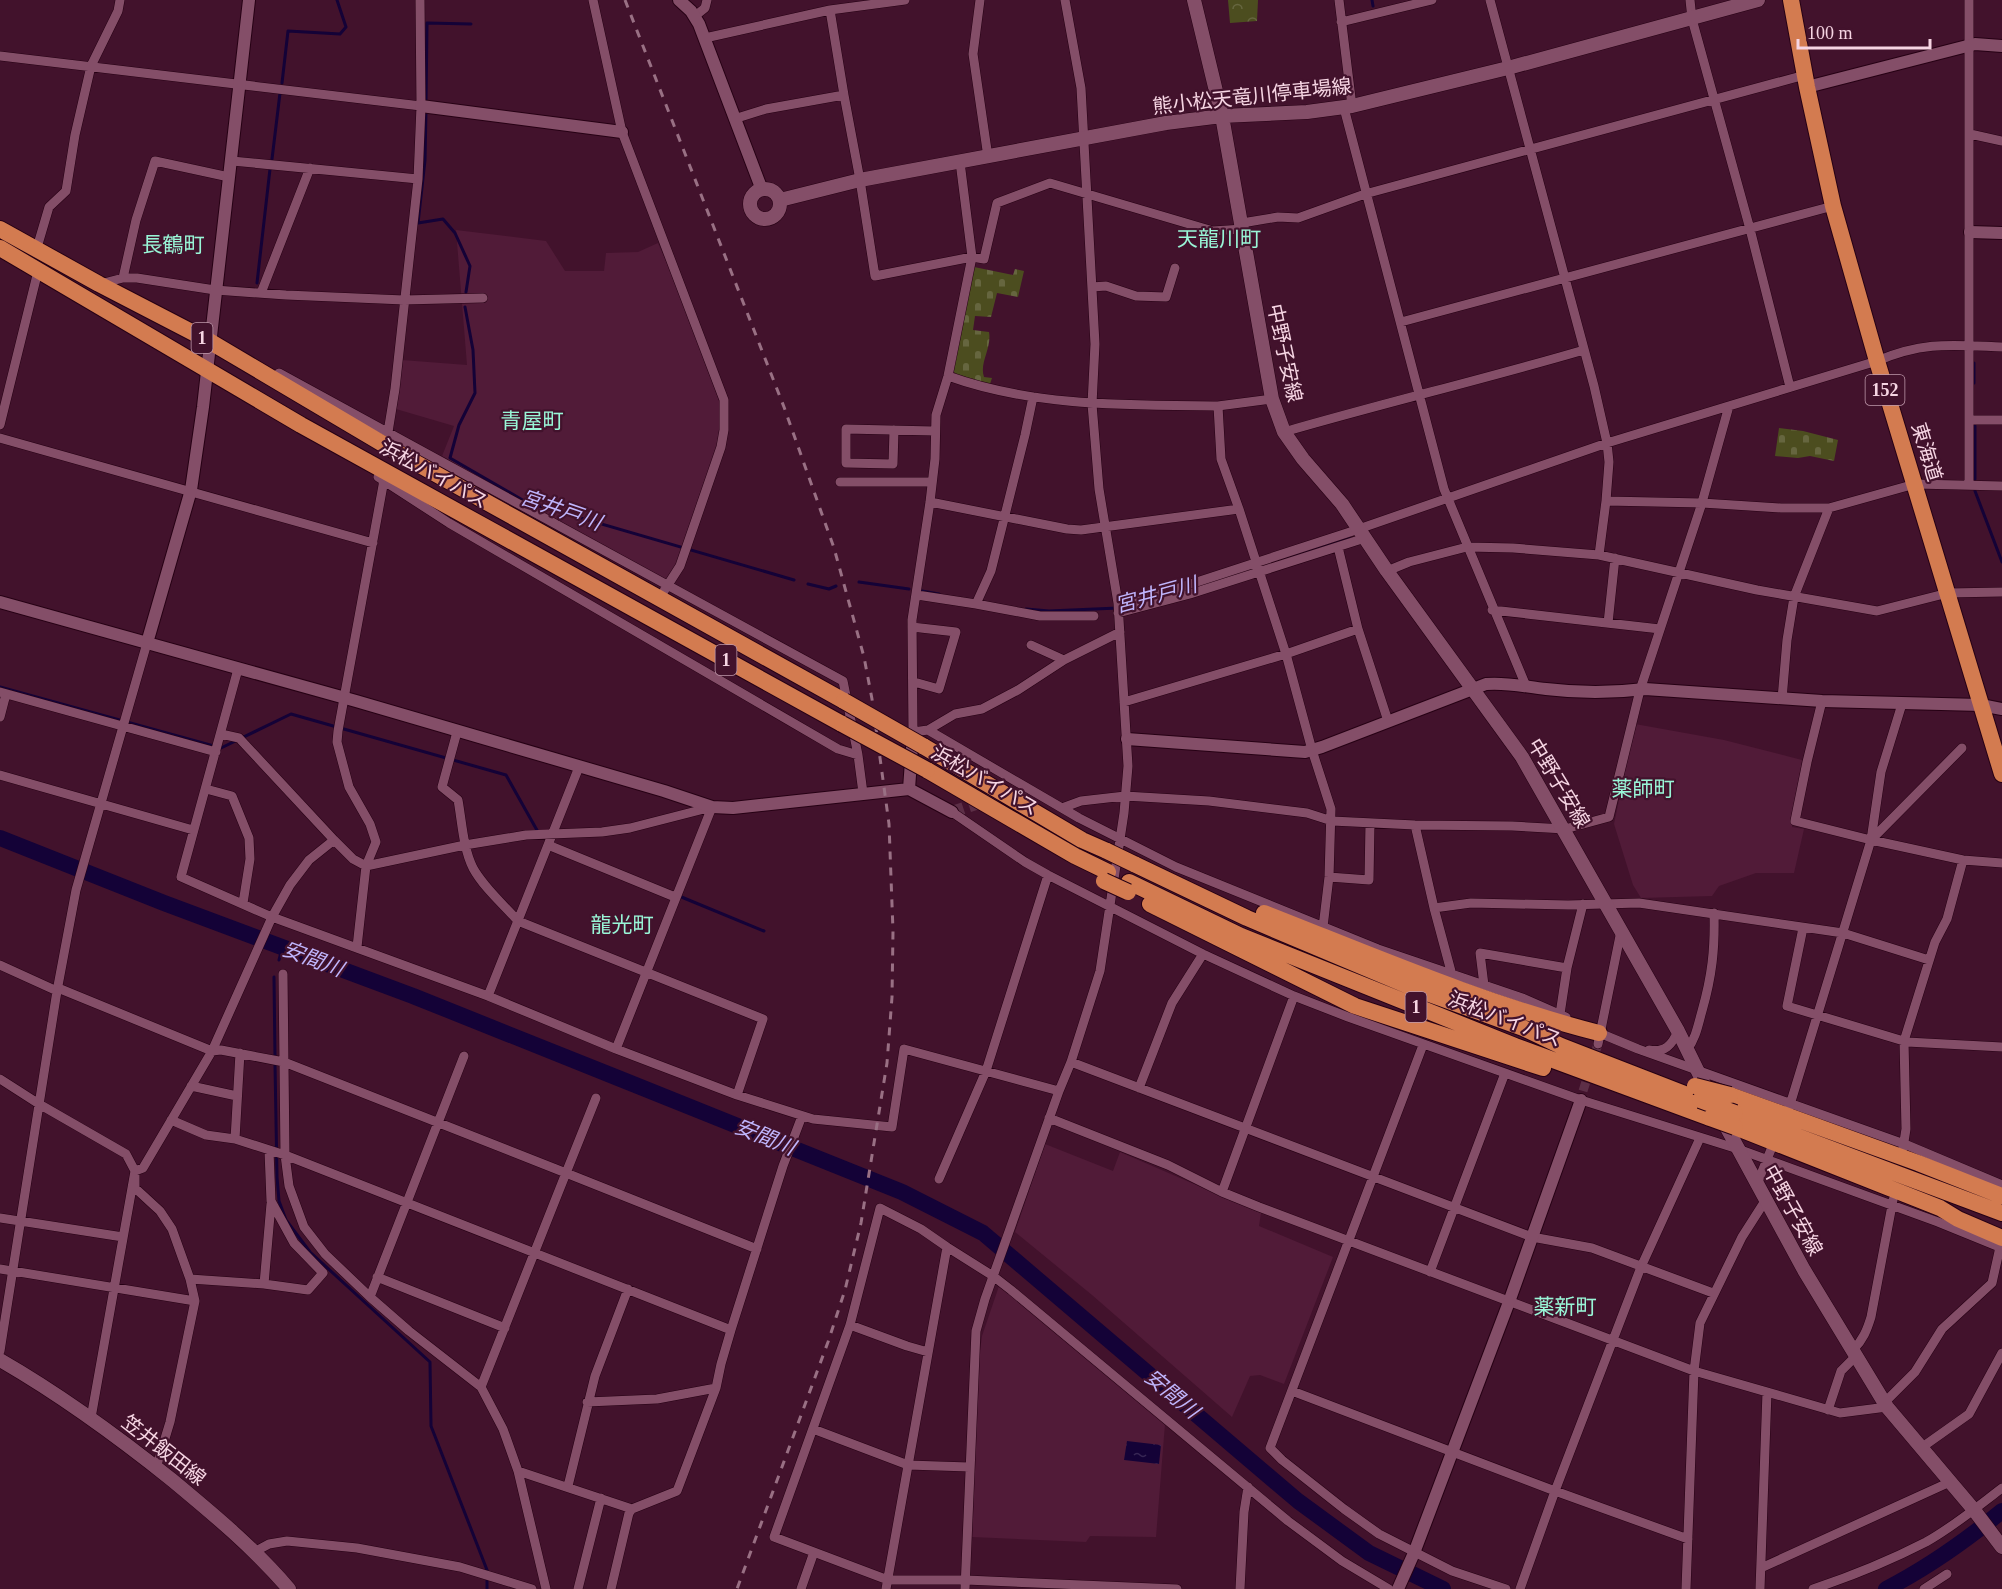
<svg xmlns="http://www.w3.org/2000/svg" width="2002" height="1589" font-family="'Times New Roman','Noto Sans JP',serif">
	<defs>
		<pattern id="forest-crowns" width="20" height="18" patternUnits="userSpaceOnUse" patternTransform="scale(1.5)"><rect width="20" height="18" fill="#4c4d1f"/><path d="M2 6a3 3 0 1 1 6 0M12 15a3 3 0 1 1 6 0" fill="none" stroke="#66663f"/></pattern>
		<pattern id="cemetery-stones" width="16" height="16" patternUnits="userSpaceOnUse" patternTransform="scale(1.5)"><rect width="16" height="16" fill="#4c4d1f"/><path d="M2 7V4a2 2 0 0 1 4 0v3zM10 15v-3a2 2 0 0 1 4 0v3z" fill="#66663f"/></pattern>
		<pattern id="water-ripples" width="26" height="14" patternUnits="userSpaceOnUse" patternTransform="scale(1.5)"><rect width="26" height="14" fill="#140237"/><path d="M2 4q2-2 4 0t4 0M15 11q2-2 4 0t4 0" fill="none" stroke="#372654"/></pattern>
	</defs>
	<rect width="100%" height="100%" fill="#42122c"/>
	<path fill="#511b38" d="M456,230l90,11 19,30h39l2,-18 32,-1 20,-9 15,34 46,123 2,23 -2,19 -45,130 -4,6 -8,2 -220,-124 12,-30 -58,-17 6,-49 65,5z
		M1635,724l89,16 78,20 -10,67 12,2 -10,44h-38l-37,13 -7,10 -71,2 -8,-13 -19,-61z
		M1045,1144l68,27 7,-19 141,61 -2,13 74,31 -49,127 -24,-9 -10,1 -18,41 -140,-122 -77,-63z
		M999,1286l4,1 162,137 -9,113 -66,-1 -4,6 -114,-5 6,-172 4,-29z"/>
	<path fill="url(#forest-crowns)" d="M1228,0h30l-1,21 -27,2z"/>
	<path fill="url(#cemetery-stones)" d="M974,267l39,8 2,-6 9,2 -6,26 -21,-4 -6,24 -16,-1 -2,14 16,2c3,16 -10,31 -5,45l8,1 -2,6 -33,-8 -5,-7z
		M1779,428l24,3 35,9 -4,21 -24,-5 -12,2 -23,-2z"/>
	<path fill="url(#water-ripples)" d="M1127,1441l34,4 -2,19 -35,-4z"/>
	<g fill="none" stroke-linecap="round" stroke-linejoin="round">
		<path stroke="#140237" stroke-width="3" d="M1372,0l1,6
			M282,83l6,-52 52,3 6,-7 -9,-27
			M426,103l1,-80 44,1
			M426,110l-1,50 -7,63 25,-4 12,14 15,33 -4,26
			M272,159l8,-66
			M257,283l13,-114
			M465,307l8,43 2,43 -16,32 -9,33 76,44 268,78
			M1974,363v20
			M1975,479v-53
			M1975,491l27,71
			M859,582l50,7
			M808,584l21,5 7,-3
			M1202,585l147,-48
			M922,591l17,3
			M1026,609l23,2 69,-3
			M0,687l221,61 70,-34 215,61 32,57
			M679,896l85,35
			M279,960l3,-12
			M274,977l1,80
			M275,1064l2,113 2,24 7,19 24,32 120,110 1,64 56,144v19"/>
		<path stroke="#140237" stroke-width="16" d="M0,838l164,65 249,93 210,84 279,112 81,41 315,268 71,52 74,36
			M1886,1589c43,-22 78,-47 116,-78"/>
		<path stroke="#5d2f47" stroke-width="9" stroke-dasharray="9 4.5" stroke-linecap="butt" d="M1583,1091l15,-47"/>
		<path stroke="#5d2f47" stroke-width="12" stroke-dasharray="12 6" stroke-linecap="butt" d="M952,812l75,-25"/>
		<g stroke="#260014" stroke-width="10">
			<path id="minor" d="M593,0l29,132 102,268v30l-3,17 -41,119 -16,25
				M980,0l-7,54 15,103
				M1339,0l13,106
				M1490,0l104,386 13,57 2,19 -3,39
				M1690,0l2,19 58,210 40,158
				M1969,0v485
				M830,10l75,-10
				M695,16l10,-8 2,-8
				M1341,22l91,-22
				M705,38l125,-28 14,85
				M0,56l421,50
				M1344,108l100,381 82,197
				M734,119l32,-10 78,-14 16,85 15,96 97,-19 12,2 13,-56 53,-20 163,48 30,-2
				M1970,134l32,7
				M232,161l186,18
				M960,162l12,95 -24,119 -12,39 -1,44 -5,43 -18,118 1,112 15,-2 151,88 97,49 202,82 147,50 41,18
				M1242,223l36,-6 20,1 67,-24 440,-119
				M36,251l13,-44 17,-16 9,-56 16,-69 27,-55 2,-11
				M123,278l13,-58 19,-59 74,16
				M100,284l23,-6h14l78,12 71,5 118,5 79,-2
				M1092,287l14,-1 30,10 30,1 9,-29
				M261,293l49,-125
				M1401,322l432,-116
				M279,373l564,308 15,74 5,38
				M948,376c86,31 180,29 270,30
				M1272,399l-54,7 3,53 18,50 47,145 26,96 19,59 -2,68 -6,50
				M1970,420h32
				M0,425l38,-154
				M894,430l-1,34 -47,-1v-34l88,2
				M388,432l7,-43 23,-210 3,-73 -1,-106
				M1284,432c100,-29 201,-53 300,-82
				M0,438l373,105
				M378,477l71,46 389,226 20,6
				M840,482h92
				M930,502l137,27 14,1 158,-21
				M1338,547l20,82
				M1599,555l7,-54 96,2 79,5h48
				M1387,571l22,-9 58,-15 46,1 86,7 158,35 120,21 71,-18 54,-1
				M917,595l59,9 15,-33 34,-136 8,-38
				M1118,603l42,-9 190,-62 257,-89 270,-82c47,-20 75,-16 125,-14
				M976,604l64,12h54
				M1492,610l168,19
				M1118,613l72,-19 175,-56
				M1608,623l7,-65
				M912,627l44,5 -17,57 -25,-7
				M1031,645l33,15
				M238,669l-57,208 91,40 216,79 128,53 121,46 76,24 79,8 12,-78 155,42
				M0,692l216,60
				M1782,699l5,-59 7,-43 35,-89 86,-24 87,2
				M1822,701l-15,61 -12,59 76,19 92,20 39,3
				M1124,702l162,-48 72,-25 30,92
				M0,717l6,-23
				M928,730l27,-16 27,-5 36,-19 46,-30 56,-28
				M457,732l-15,55 16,13c4,22 5,48 15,68 11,20 30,36 45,53l245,98 -26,76
				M221,734l18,4 95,102 19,19 13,7 99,-21 61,-10 76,-3 28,-4 82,-21
				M0,775l193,55
				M206,789l26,7 17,42 1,21 -7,44
				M1062,808l19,-7 44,-5 84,5 98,12 25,8 83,4 97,1 53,3 44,-12 31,-127 61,-184 28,-100
				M952,812l73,50 23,13 155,79 91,42 54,21 233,83 157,49 200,73 64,26
				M1415,825l19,83
				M1871,840l91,-92
				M548,845l127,52
				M1329,877l40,3 1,-57
				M1803,928l-16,78 120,36 95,5
				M357,947l9,-81 10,-24 -6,-18 -21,-37 -12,-45 1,-11 46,-251
				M0,965l57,26
				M283,974l2,181 4,31 15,41 21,27 45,43 39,34 72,56
				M1452,975l-18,-67 37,-5 97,2 71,-2 204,30 86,27
				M1484,985l-4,-32 87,15
				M58,988l154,63 9,-1 63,12 282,111 -85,214 22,42 15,42 28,118
				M488,996l91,-229
				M1560,1014l7,-46 16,-64
				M1597,1032l41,17 269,96 95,40
				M1598,1044l23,-113
				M1423,1045l-153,403 12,12 62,49 35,25 73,37 54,18
				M616,1049l96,-242
				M1649,1050c16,3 23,-5 29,-19
				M1687,1050c9,-12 11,-25 15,-39 10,-35 13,-62 12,-98
				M1071,1062l461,175 60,11 121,45
				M0,1079l39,25 87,50 9,17v17l25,23 12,18 18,50 5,22 -25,121 -14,46
				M191,1086l46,10
				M1139,1088l33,-85 31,-49
				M596,1098l-30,75 191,76
				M1789,1108l82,-268 10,-68 21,-68
				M1049,1118l119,47 54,27 37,15 435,164 146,42 47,-6
				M171,1120l35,15 29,4 50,16 446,175 52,-164 19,-50
				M235,1139l5,-86
				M1903,1148l3,-19 -2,-88 31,-99 12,-23 16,-59
				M939,1179l47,-108 62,-196
				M1757,1184l15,-37
				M1222,1192l72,-196
				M0,1218l123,19
				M947,1247l-26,-18 -41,-21 -30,117 -76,212 114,43h78l211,9
				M0,1269l195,32
				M1430,1272l75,-199
				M377,1277l128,51
				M190,1279l74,5 44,6 15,-17 -29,-30 -23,-42 -2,-50
				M264,1284l7,-80
				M370,1297l94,-241
				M850,1325l57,21 21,6
				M1853,1350c10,-10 14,-20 18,-33l22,-117
				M0,1351l57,-360 19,-101 71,-247
				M1292,1391l263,100 133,48
				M587,1402l70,-3 59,-11
				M1884,1403l31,-31 27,-43 50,-46 8,-36
				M1828,1410l13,-39 15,-15
				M91,1418l44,-247 8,-3 69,-117 60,-134 18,-32 19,-25 25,-20
				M813,1429l95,36 61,2
				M1921,1448l48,-34 33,-61
				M518,1471l114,38
				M568,1486l27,-110 33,-87
				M254,1552l15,-8 18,-3 70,7 103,19 72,22
				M1761,1568l189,-86
				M578,1589l23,-91
				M611,1589l18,-76 3,-4 45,-18 39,-103 5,-24 10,-34
				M801,1589l13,-37
				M886,1589l61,-342 46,29 18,14 277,231 54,40 47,28
				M965,1589l11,-258 9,-32 74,-208 12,-29 29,-91 24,-158 4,-47 -10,-163 -19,-114 -7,-85 3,-60 -14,-256 -16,-88
				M1240,1589l4,-77 4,-25
				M1520,1589l35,-98 86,-224 59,-129
				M1686,1589l8,-218 6,-48 42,-86 23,-36
				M1760,1589l7,-197
				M1813,1589c39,-13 76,-28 113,-47 27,-15 51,-35 76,-54
				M1924,1589l23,-15"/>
		</g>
		<g stroke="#260014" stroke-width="14">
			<path id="tertiary" d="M679,0l12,11 8,13 63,166
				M1807,87l168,-43 27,2
				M421,106l201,26
				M1970,232l32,1
				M0,602l356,99 308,90 48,16 21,1 176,-19 43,23
				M147,643l44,-153 12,-83 46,-407
				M1127,739l178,13 17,-5 164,-63c21,-2 40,3 60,5 33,4 66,4 99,0l177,12 159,4 21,4
				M909,789l4,-56
				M1398,1589l16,-36 95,-251 72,-202"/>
		</g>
		<g stroke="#260014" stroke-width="15">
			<path id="secondary" d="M1194,0l28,116 50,283 12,33 19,27 39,45 45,67 135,186 156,274 31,63
				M750 204a15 15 0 1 1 30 0a15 15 0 1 1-30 0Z
				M780,200l80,-20 306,-57 56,-7 85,-4 45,-6 156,-38 250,-68
				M1722,1119l82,151 83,137 87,103 28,37
				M0,1360c61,35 117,76 172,120 41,34 82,68 117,109"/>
		</g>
		<g stroke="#260014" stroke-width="18">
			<path id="trunk" d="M1791,0l16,87 26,119 44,155 125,413
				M0,229l99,55 110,57 191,113 444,247
				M0,248l301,177 541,299
				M923,746l159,94 25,11
				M927,770l148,86 33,16
				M1134,864l113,54 166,70 110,40 38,18 139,54
				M1129,882l112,54 274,110 195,72
				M1150,904l205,102 188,62
				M1264,913c110,43 221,91 335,120
				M1730,1095l188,68 84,33
				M1735,1113l267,100
				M1735,1127l205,81 18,11 44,19"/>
		</g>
		<use href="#minor" stroke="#844e68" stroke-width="9"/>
		<use href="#tertiary" stroke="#844e68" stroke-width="12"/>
		<use href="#secondary" stroke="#844e68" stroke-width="14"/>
		<use href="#trunk" stroke="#d37b50" stroke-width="16"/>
		<path stroke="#997084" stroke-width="3" stroke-dasharray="8 8" stroke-linecap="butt" d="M625,0l159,407 50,141 30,109 8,42 17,125 4,107 -1,66 -5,66 -26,160 -16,67 -17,52 -91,247"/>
		<g stroke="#260014" stroke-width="18" stroke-linecap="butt">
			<path id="trunk-bridge" d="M844,701l79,45
				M842,724l85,46
				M1107,851l27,13
				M1104,881l24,11
				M1695,1086l35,9
				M1700,1100l35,13
				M1710,1118l25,9"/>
		</g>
		<use href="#trunk-bridge" stroke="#d37b50" stroke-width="16"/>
	</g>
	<g text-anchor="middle" stroke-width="4.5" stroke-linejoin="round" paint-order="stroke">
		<g fill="#42122c" stroke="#c09aac" stroke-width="1.5">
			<rect x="191.5" y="323" width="21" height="30" rx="4.5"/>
			<rect x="1865.5" y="375" width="39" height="30" rx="4.5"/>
			<rect x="715.5" y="645" width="21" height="30" rx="4.5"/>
			<rect x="1405.5" y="992" width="21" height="30" rx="4.5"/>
		</g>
		<g font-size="18" font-weight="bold" fill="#f6d5e3">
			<text x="202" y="344">1</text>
			<text x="1885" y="396">152</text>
			<text x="726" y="666">1</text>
			<text x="1416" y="1013">1</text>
		</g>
		<g font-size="20" fill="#f6d5e3" stroke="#42122c">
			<text transform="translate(1252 96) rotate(-6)" y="7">熊小松天竜川停車場線</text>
			<text transform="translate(1285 353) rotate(78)" y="7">中野子安線</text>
			<text transform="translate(1927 452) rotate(73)" y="7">東海道</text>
			<text transform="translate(434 474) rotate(29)" y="7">浜松バイパス</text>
			<text transform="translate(985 780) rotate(30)" y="7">浜松バイパス</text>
			<text transform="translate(1559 783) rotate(59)" y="7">中野子安線</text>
			<text transform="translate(1505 1019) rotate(21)" y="7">浜松バイパス</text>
			<text transform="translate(1793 1210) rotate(61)" y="7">中野子安線</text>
			<text transform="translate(164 1450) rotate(38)" y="7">笠井飯田線</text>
		</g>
		<g font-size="21" fill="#99f6d7" stroke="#42122c">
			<text x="1219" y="246">天龍川町</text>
			<text x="173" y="252">長鶴町</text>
			<text x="532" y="428">青屋町</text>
			<text x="1643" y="796">薬師町</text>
			<text x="622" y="932">龍光町</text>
			<text x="1565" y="1314">薬新町</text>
		</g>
		<g font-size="21" font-style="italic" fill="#bfb5fc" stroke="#42122c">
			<text transform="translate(561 510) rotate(19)" y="7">宮井戸川</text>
			<text transform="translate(1156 595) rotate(-15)" y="7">宮井戸川</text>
			<text transform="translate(313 959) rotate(21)" y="7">安間川</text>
			<text transform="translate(765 1137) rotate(22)" y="7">安間川</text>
			<text transform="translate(1172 1394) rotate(40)" y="7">安間川</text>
		</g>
	</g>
	<path d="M1798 39v9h132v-9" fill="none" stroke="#f6d5e3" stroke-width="3"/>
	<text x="1807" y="39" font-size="18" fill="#f6d5e3" stroke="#42122c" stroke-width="4.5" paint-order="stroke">100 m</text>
</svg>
